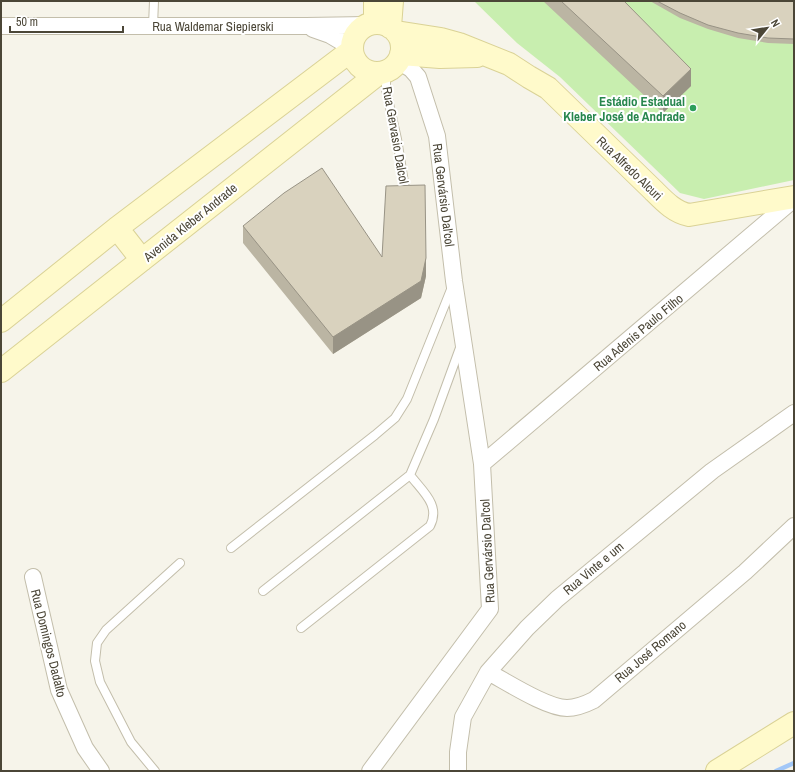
<svg xmlns="http://www.w3.org/2000/svg" width="795" height="772" font-family="'Archivo Narrow',sans-serif">
	<rect width="100%" height="100%" fill="#f6f4ea"/>
	<path fill="#c8eeaf" d="M474,1h320v179l-90,19 -24,-6 -120,-116 -43,-34z"/>
	<g fill="none" stroke-linecap="round" stroke-linejoin="round">
		<path stroke="#a2c7f7" stroke-width="4.5" d="M776,771l18,-8"/>
		<g stroke="#c3beab" stroke-width="10">
			<path id="lane" d="M153,26l1,-25
				M386,71v19l11,49 9,56
				M231,548l144,-113 20,-17 12,-19 45,-112
				M263,591l147,-116 24,-56 27,-74
				M301,628l129,-102c11,-21 -8,-35 -20,-51
				M155,771l-24,-29 -31,-60 -5,-21 2,-18 9,-13 74,-67"/>
		</g>
		<g stroke="#c3beab" stroke-width="18">
			<path id="street" d="M1,26h305l61,-1
				M313,29l17,6 22,13
				M482,464l312,-265
				M33,577l26,113 26,58 16,23
				M488,672c19,10 59,36 79,36 10,0 19,-4 27,-8l151,-128 49,-46
				M370,771l120,-162 -8,-145 -28,-183 -17,-145 -19,-59 -7,-8 -13,-8
				M458,771v-19l5,-35 25,-45 39,-44 30,-29 155,-128 82,-58"/>
		</g>
		<g stroke="#dad296" stroke-width="24">
			<path id="secondary" d="M375,23v-22
				M352 48a25 25 0 1 1 50 0a25 25 0 1 1-50 0Z
				M390,27l2,-26
				M396,32l45,7 18,5 50,20 20,13 19,11 105,102c11,11 21,22 36,25l105,-18
				M401,54l39,3 37,-1
				M117,228l25,32
				M1,321l116,-93 235,-178
				M1,371l378,-298
				M717,771l77,-48"/>
		</g>
		<use href="#lane" stroke="#fff" stroke-width="8"/>
		<use href="#street" stroke="#fff" stroke-width="16"/>
		<use href="#secondary" stroke="#fffacb" stroke-width="22"/>
	</g>
	<path fill="#bbb5a3" d="M543,1h81l67,85 -28,27z
		M650,1h144v43l-26,-1 -30,-5 -30,-9 -28,-11z
		M243,226l139,31 44,19 -5,22 -88,56 -90,-111z"/>
	<path fill="#989385" d="M691,69v17l-28,27v-17z
		M426,258v18l-5,22 -88,56v-17z"/>
	<path fill="#d9d2be" stroke="#989385" d="M561,1h63l67,68 -28,27z
		M657,1h137v38l-26,-1 -30,-5 -30,-8 -28,-12z
		M322,168l60,89 4,-71 39,-1 1,73 -5,23 -88,56 -90,-111 41,-33z"/>
	<circle fill="#2e9e5b" stroke="#fff" stroke-width="1.5" cx="693" cy="108" r="4"/>
	<g text-anchor="middle" stroke-width="4" stroke-linejoin="round" paint-order="stroke">
		<g font-size="13" fill="#4b4637" stroke="#fff">
			<text x="213" y="31">Rua Waldemar Siepierski</text>
			<text transform="translate(396 135) rotate(80)" y="5">Rua Gervasio Dalcol</text>
			<text transform="translate(630 168) rotate(44)" y="5">Rua Alfredo Alcuri</text>
			<text transform="translate(444 195) rotate(83)" y="5">Rua Gervársio Dal'col</text>
			<text transform="translate(190 222) rotate(-39)" y="5">Avenida Kleber Andrade</text>
			<text transform="translate(638 332) rotate(-40)" y="5">Rua Adenis Paulo Filho</text>
			<text transform="translate(487 551) rotate(-93)" y="5">Rua Gervársio Dal'col</text>
			<text transform="translate(593 568) rotate(-40)" y="5">Rua Vinte e um</text>
			<text transform="translate(49 643) rotate(76)" y="5">Rua Domingos Dadalto</text>
			<text transform="translate(650 651) rotate(-40)" y="5">Rua José Romano</text>
		</g>
		<g font-size="13" font-weight="bold" fill="#27864d" stroke="#fff" text-anchor="end">
			<text x="685" y="106">Estádio Estadual<tspan x="685" dy="15">Kleber José de Andrade</tspan></text>
		</g>
	</g>
	<rect width="795" height="772" fill="none" stroke="#4b4637" stroke-width="4"/>
	<g transform="translate(767 28) rotate(60)" stroke="#ffffff" stroke-width="3" paint-order="stroke">
	<path d="M0-3L7 15L0 10L-7 15Z" fill="#4b4637"/>
	<text y="-6" font-size="11" font-weight="bold" text-anchor="middle" fill="#4b4637">N</text>
	</g>
	<path d="M10 26v6h113v-6" fill="none" stroke="#4b4637" stroke-width="2"/>
	<text x="16" y="26" font-size="12" fill="#4b4637" stroke="#ffffff" stroke-width="3" paint-order="stroke">50 m</text>
</svg>
